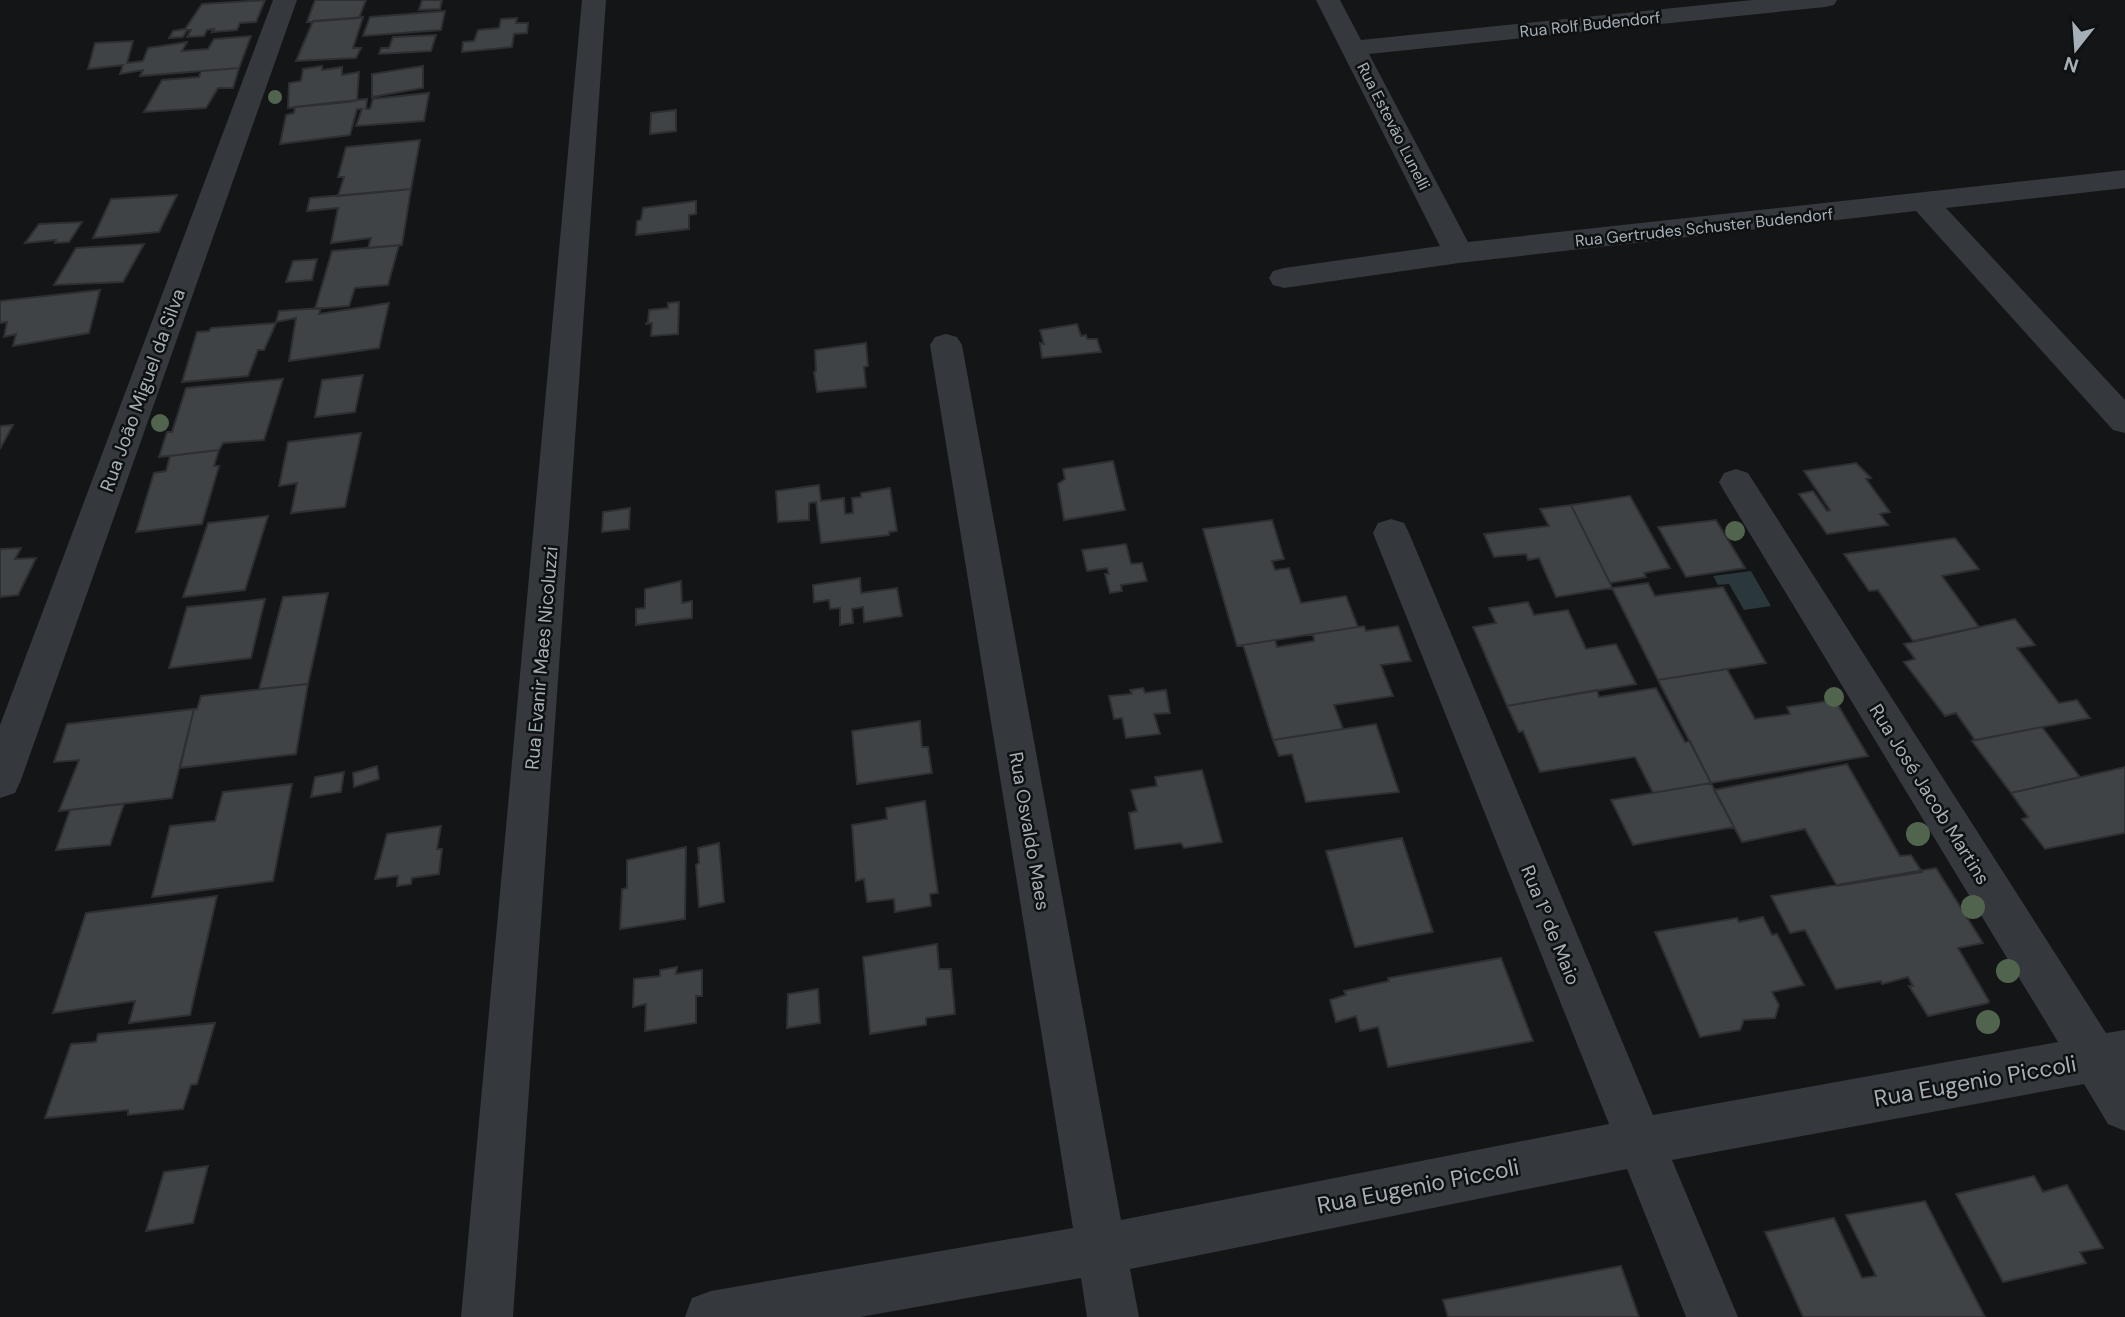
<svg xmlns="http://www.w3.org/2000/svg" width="2125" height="1317" font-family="'DM Sans',sans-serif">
	<rect width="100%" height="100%" fill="#141516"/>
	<path fill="#2a383b" d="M1751,571l20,35 -27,4 -15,-26 -11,1 -5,-9z"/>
	<path fill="#404346" stroke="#2e2f32" stroke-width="2" d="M265,0l-9,22 -16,1 -3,7 -25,2 2,-3 -7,1 -3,6 -17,1 4,-7h-4l-4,7 -14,1 4,-7 12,-2 17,-25z
		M315,0h51l-7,18 -52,4z
		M422,0h20l-2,9 -21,1z
		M445,11l-4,19 -78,6 7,-19z
		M363,17l-10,31h8l-5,10 -60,3 17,-40z
		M517,18l-1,5h12l-1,10 -13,1 -2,13 -50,5 1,-10 11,-1 4,-11 21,-2 2,-9z
		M436,35l-5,16 -52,3 2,-6h8l4,-11z
		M251,36l-12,32 -99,8 3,-6 -23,4 3,-9 -35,4 7,-26 38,-2 -6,22 16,-2 5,-13 39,-6 -5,9 26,-2 6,-10z
		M322,66v4l20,-3v8l17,-3 -2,29 -69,7 1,-25 12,-2 2,-12z
		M423,66v22l-51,9v-23z
		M239,68l-6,20h-15l-12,20 -62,4 18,-32 37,-3 2,-6z
		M429,93l-5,28 -68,5 6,-17h-5l-7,26 -70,9 6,-29 8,-2 1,-6 72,-8 -1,10h4l3,-10z
		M676,110v21l-26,3 1,-21z
		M420,140l-9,49 -73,7 6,-19h-6l8,-30z
		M411,189l-9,56 -34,3 3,-10 -40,5 7,-35 -31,3 3,-13z
		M177,195l-18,37 -66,6 18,-39z
		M696,201v13l-7,1v14l-53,6 1,-14 4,-1 2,-12z
		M82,222l-13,20 -14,1 1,-3 -31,3 14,-19z
		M144,244l-21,38 -69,3 22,-37z
		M399,245l-11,40 -33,3 -6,18 -34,3 17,-58z
		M317,259l-5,21 -26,2 7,-21z
		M100,290l-11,43 -76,13 3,-12 -12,3 3,-15 -7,1v-22z
		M679,302l-1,32 -27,2 1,-13 -7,1 3,-1 1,-13 19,-2v-5z
		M389,303l-10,45 -90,13 7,-43 -20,4 3,-11 42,-3 -2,6z
		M276,323l-12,27h-6l-10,26 -66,6 15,-50 12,-1 2,-3z
		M1077,324l4,12 5,-1 1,4h10l4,13 -59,6 -2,-15 4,1 -4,-14z
		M866,343l2,23 -4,1 2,20 -49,5 -3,-20 2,-1 -1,-21z
		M363,375l-8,37 -40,5 7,-37z
		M283,379l-19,61 -41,3 -4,7 -60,7 8,-25h5l14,-44z
		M13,425l-13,24v-23z
		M361,433l-16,74 -54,6 6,-30 -18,3 9,-44z
		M219,450l-5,16h5l-17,58 -66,8 18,-59 12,-2 4,-15z
		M1113,461l12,49 -61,10 -6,-36 7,-5 -2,-10z
		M1856,463l15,15 -5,1 24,33 -10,2 8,11 -61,9 -28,-40 14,-3 14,20 3,-1 -26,-39z
		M819,485l2,16 23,-3 1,16 8,-1 -1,-15 9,-1v-4l29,-5 7,43 -8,1v3l-68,8 -5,-41 -7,1v17l-31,2 -2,-31z
		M1630,496l40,72 -26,5 2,4 -36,6 -39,-78z
		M1571,505l39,78 2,5 -56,9 -17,-39 -11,2 -2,-6 -32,3 -10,-23 65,-8 -9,-17z
		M630,508l-1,21 -27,3 1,-20z
		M268,516l-23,74 -62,7 25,-74z
		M1272,520l12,39 -12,2 3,9 14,-2 12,35 45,-7 12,31 -121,19 -34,-117z
		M1716,520l29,48 -59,9 -28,-50z
		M1955,538l24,31 -37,7 37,51 -66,14 -35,-51 -9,1 -25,-37z
		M1126,544l5,20 11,-1 5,18 -26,4 1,6 -12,2 -5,-19h4l-2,-6 -20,3 -5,-21z
		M21,548l-6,11 21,-1 -18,37 -18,2v-48z
		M860,578l1,15 36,-5 5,28 -38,6 -1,-15 -11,2 1,14 -13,2v-17l-10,1 -1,-9 -15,2 -1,-17z
		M681,581l1,22 10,-2v17l-56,7v-16l9,-1v-19z
		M1648,583l7,13 68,-9 43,76 -108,17 -46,-92z
		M328,593l-20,91 -49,5 24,-92z
		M265,599l-14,59 -82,10 18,-61z
		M1528,602l6,13 34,-5 18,39 30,-5 20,40 -129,22 -34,-79 23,-4 -7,-15z
		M2015,619l20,26 -18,3 42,55 18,-3 13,18 -115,22 -19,-27 -11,3 -41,-54 11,-3 -11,-15z
		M1364,626l2,5 32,-5 13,35 -30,4 12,31 -59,9 9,24 -70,11 -30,-95 32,-5 2,7 37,-6 -1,-7z
		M1727,669l28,50 35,-5 -3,-7 48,-7 33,56 -157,27 -53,-103z
		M308,684l-12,70 -116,14 14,-59h3l4,-13z
		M1143,688l2,5 21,-3 4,23 -16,1 6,20 -34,4 -4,-20 -8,1 -5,-23 23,-2 -2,-4z
		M1656,688l29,54 5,-1 21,42 -58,10 -18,-36 -95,15 -17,-41 -4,1 -12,-26 90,-16 2,7z
		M194,709l-22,89 -113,13 20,-51 -25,2 13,-38z
		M920,721l2,26h6l4,26 -75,11 -5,-53z
		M1376,724l23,68 -93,10 -14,-48 -13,2 -6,-16z
		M2042,727l38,50 -69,16 -39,-52z
		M1847,764l53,92 11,-1 11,17 -85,14 -32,-57 -63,13 -28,-52z
		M377,766l2,13 -25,8 -1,-14z
		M2125,767v66l-80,16 -23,-30 6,-2 -17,-24z
		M1202,770l20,72 -38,6 -3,-5 -46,6 -6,-36 8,-2 -6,-21 26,-4 -2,-9z
		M344,772l-3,20 -30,5 4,-20z
		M1711,783l23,44 -101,18 -22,-45z
		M292,784l-19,97 -121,16 18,-71 45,-5 8,-29z
		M925,801l13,92 -8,1 1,12 -36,6 -1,-13 -27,3 -3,-23 -8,2 -4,-56 35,-6 -1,-11z
		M124,804l-14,41 -54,5 14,-40z
		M441,826l-4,23h5l-3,25 -27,4 -1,6 -14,2 1,-10 -23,3 12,-45z
		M1402,838l31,94 -78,15 -29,-96z
		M719,843l5,59 -25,5 -3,-42 3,-2 -1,-15z
		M686,847l-1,72 -65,10 2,-40 5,-1v-28z
		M1936,868l47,75 -25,5 31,53 -1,2 -60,13 -19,-30h4l-5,-9 -26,7 -1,-3 -45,8 -31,-59 -15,3 -19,-37z
		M217,896l-27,119 -61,8 6,-22 -82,12 33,-100z
		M1763,917l9,18 5,-1 27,51 -32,7 7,13 -4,13 -31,2 -4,10 -40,7 -45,-105 82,-14 2,4z
		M937,944l2,25h12l4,45 -29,4v7l-56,9 -7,-77z
		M1501,958l32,83 -145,26 -10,-40 -18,4 -4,-15 -20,6 -6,-22 16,-5 -2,-4 45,-10 -1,-3z
		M677,967l-1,7 26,-4v26h-6v27l-51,8 1,-27 -13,3 1,-28 26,-3v-6z
		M818,989l2,34 -33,5 1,-34z
		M215,1023l-18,61 -6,1 -8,24 -55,6v-5l-83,8 26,-74 25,-2 2,-8z
		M208,1166l-15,57 -47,8 18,-59z
		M2034,1176l9,16 24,-7 36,63 -23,4 6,11 -83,19 -47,-88z
		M1925,1201l60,116h-182l-38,-85 69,-14 28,60 14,-2 -30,-61z
		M1621,1266l18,51h-191l-5,-17z"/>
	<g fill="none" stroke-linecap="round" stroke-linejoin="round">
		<path fill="#35383c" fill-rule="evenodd" d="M273,0h24l-276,780 -6,13 -15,5v-73z
			M582,0h24l-93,1317h-52z
			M1316,0h24l21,40 391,-40h85l-3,5 -9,2 -456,47 99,188 657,-72v18l-179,20 179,192v33l-12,-3 -197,-219 -457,52 -175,25 -11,-3 -4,-7 4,-7 11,-3 156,-22z
			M946,334l11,3 5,8 159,875 488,-96 -236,-591 5,-10 13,-4 13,4 5,10 244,582 405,-73 -334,-551 -5,-9 5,-9 12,-4 12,4 358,560 19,-3v101l-17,-7 -24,-40 -412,76 66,157h-52l-59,-148 -497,100 9,48h-52l-6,-39 -221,39h-175l7,-19 19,-7 362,-63 -143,-883 5,-8z"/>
	</g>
	<g fill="#51644e">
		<circle cx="275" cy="97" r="7"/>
		<circle cx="160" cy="423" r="9"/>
		<circle cx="1735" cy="531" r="10"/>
		<circle cx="1834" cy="697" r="10"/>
		<circle cx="1918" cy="834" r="12"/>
		<circle cx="1973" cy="907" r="12"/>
		<circle cx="2008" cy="971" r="12"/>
		<circle cx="1988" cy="1022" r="12"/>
	</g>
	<g text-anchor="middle" stroke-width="5" stroke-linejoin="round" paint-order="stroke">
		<g font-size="16" fill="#a5afb7" stroke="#0f1011">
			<text transform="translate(1590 24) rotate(-6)" y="6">Rua Rolf Budendorf</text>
			<text transform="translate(1394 126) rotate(63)" y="6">Rua Estevão Lunelli</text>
			<text transform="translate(1704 227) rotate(-6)" y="6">Rua Gertrudes Schuster Budendorf</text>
		</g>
		<g font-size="19" fill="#a5afb7" stroke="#0f1011">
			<text transform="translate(142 390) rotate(-70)" y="7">Rua João Miguel da Silva</text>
			<text transform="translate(541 658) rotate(-85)" y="7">Rua Evanir Maes Nicoluzzi</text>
			<text transform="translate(1930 794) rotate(58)" y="7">Rua José Jacob Martins</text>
			<text transform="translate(1030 831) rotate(80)" y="7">Rua Osvaldo Maes</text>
			<text transform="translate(1551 925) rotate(68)" y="7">Rua 1º de Maio</text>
		</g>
		<g font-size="23" fill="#a5afb7" stroke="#0f1011">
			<text transform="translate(1975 1081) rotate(-10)" y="8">Rua Eugenio Piccoli</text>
			<text transform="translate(1418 1186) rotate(-11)" y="8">Rua Eugenio Piccoli</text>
		</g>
	</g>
	<g transform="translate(2076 49) rotate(197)" stroke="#0f1011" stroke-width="5" paint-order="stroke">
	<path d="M0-5L12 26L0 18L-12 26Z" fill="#a5afb7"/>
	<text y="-10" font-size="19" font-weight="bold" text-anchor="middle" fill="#a5afb7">N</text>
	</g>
</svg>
